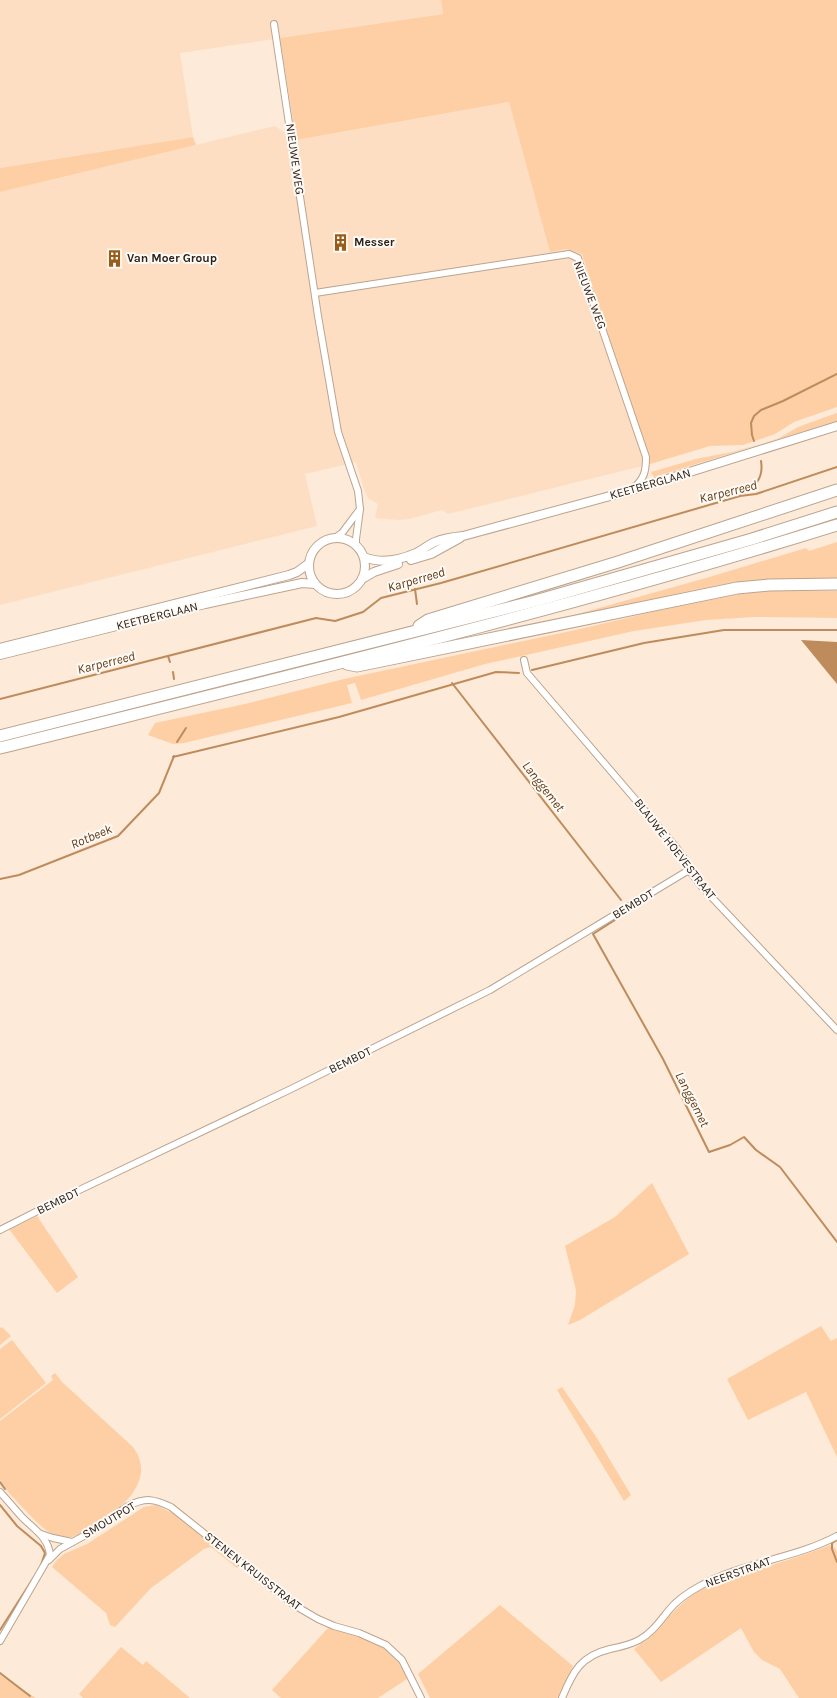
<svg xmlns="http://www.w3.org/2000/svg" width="837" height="1698" font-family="Karla,sans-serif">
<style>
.built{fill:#fddec3}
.green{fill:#fecfa4}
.water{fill:#be8c5c}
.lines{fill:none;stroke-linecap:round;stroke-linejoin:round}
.stream{stroke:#be8c5c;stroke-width:2}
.minor-casing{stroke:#bba48f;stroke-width:8}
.secondary-casing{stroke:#bba48f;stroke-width:10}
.motorway-casing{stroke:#bba48f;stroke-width:13}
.minor{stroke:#fff;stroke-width:6}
.secondary{stroke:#fff;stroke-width:8}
.motorway{stroke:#fff;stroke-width:11}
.labels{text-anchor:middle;stroke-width:4;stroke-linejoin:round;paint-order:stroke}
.street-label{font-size:12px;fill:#2b221a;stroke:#fffaf5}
.poi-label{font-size:12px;font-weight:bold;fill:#2b221a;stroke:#fffaf5;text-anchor:start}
.water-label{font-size:13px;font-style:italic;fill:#5e3b15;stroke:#fffaf5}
</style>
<rect width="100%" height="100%" fill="#fdead8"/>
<g class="built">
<polygon points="0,0 441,0 443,14 180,53 193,137 0,168"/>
<polygon points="509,102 550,251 566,249 581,254 650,464 448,514 442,510 409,519 399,520 375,518 378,504 368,498 365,492 356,462 305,474 317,526 0,605 0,192 275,126 296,140"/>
</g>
<g class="green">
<polygon points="441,0 837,0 837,407 794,422 775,434 743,445 710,446 650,464 582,254 566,249 550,252 509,102 296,140 280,38 443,14"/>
<polygon points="193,137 196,145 0,192 0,168"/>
<polygon points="837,413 837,421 654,477 651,472 696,459 732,452 761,444 779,438 798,427"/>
<polygon points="837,542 837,580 800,580 542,624 706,578 806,548 809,551"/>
<polygon points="766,591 837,591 837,618 755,617 706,620 634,631 485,664 361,700 355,683 347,685 352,703 184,743 173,744 148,735 155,723 245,704 344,679 580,629 720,596"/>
<polygon points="652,1183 689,1254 580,1320 568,1325 575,1305 576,1290 565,1246 615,1217"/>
<polygon points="37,1216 78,1277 57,1293 9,1229"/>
<polygon points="821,1326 831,1341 837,1338 837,1457 806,1392 748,1420 727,1379"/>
<polygon points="2,1327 11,1336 0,1345 0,1328"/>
<polygon points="12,1340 46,1383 0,1419 0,1349"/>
<path d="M55 1373 62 1382 133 1447C156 1479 125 1505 100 1523 89 1530 74 1540 61 1537 45 1533 34 1519 23 1508 17 1501 2 1487 0 1479 0 1474 0 1468 0 1464 0 1449 0 1435 0 1421L53 1380 51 1376Z"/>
<polygon points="562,1387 595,1435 631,1495 624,1501 557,1390"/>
<polygon points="156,1505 174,1514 240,1565 237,1568 211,1547 204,1549 151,1588 115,1627 110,1625 106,1613 52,1567 57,1560 64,1554 87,1544 144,1507"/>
<path d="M830 1545 835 1548 837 1552V1698H799L780 1669 762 1660 754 1652 741 1628 661 1682 634 1649C656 1634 670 1612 690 1597 714 1580 742 1574 769 1566 790 1559 810 1553 830 1545Z"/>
<polygon points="500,1605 573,1666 558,1698 430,1698 418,1674"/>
<path d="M328 1628C361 1636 395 1643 407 1679L378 1698H281L272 1690Z"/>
<polygon points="121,1647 143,1665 146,1661 190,1698 83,1698 79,1694"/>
<polygon points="0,1675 36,1698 0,1698"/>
</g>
<polygon class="water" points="801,640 837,642 837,684"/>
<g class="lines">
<g class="stream">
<polyline points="754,441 752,435 751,423 754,416 761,410 783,401 837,374"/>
<path d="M741 495C755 486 764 479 761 461"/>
<polyline points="415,589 417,604"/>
<polyline points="168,656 170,662"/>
<polyline points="532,670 644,643 724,630 837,630"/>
<polyline points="173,672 174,679"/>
<polyline points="452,683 621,900"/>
<polyline points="0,699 316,618 335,621 363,612 381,598 441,583 740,496 756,494 837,467"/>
<polyline points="177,742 186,728"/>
<polyline points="173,757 339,717 496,672 519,673"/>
<polyline points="0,879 19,875 118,836 159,793 174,756"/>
<polyline points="629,911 593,934 663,1059 709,1152 730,1145 744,1137 756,1150 780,1167 837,1242"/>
<polyline points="0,1482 5,1489"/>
<polyline points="0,1505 17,1526 41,1546 45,1553 41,1565"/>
<polyline points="837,1540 832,1543 832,1549 837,1562"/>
<polyline points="0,1630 34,1577"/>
<polyline points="0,1673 30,1696"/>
</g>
<defs>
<g id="minor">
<polyline points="274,24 318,316 338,432 358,491 360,509 356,539 356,545"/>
<path d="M315 293 569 254 578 258 646 457C646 473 644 478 633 489"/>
<polyline points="335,538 342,533 360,509"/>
<polyline points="524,660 527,673 676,847 686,861 689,870 702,887 837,1030"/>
<polyline points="0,1230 71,1194 291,1089 490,990 689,870"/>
<path d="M0 1492C7 1500 14 1508 21 1516 33 1529 48 1536 50 1555L0 1641"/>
<polyline points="41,1534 53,1538 72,1542"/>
<path d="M49 1560 60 1549 91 1532 128 1506C146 1497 154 1499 171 1507L294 1605 318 1619 334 1626 359 1633 386 1645 402 1660 421 1698"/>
<path d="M562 1698C573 1671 581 1656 610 1649 620 1647 630 1645 639 1640 652 1633 660 1621 669 1610 677 1600 689 1592 700 1586 742 1562 794 1559 837 1536"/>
</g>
<g id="secondary">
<circle cx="337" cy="566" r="28"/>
<path d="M364 557C381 564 400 560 416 553 422 550 428 545 435 542 444 538 453 537 463 536L632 490 837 426"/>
<polyline points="411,560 431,554 460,538"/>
<polyline points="362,579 374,572 398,564"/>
<polyline points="0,648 289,575 297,572 308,564"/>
<polyline points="0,655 205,604 302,583 315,584"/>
</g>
<g id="motorway">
<polyline points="419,626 428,620 618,562 837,490"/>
<polyline points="347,664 357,666 737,588 769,585 837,584"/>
<polyline points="0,736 535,601 752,539 837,512"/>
<path d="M0 748C280 678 561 611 837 525"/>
</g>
</defs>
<use href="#minor" class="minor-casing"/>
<use href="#secondary" class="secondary-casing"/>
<use href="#motorway" class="motorway-casing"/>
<use href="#minor" class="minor"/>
<use href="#secondary" class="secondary"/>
<use href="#motorway" class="motorway"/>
</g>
<defs>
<symbol id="building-bare" viewBox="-9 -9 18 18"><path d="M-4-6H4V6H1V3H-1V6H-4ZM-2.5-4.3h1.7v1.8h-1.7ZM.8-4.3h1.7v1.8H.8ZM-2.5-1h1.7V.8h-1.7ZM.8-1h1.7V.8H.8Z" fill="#965d1b" stroke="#fffaf5" stroke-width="2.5" paint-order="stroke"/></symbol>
</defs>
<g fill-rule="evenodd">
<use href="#building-bare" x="328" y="230" width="25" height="25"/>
<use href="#building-bare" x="102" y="246" width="25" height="25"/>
</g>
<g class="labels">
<g class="street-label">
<text transform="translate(295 159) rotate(82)" y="4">NIEUWE WEG</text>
<text transform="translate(590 295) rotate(69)" y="4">NIEUWE WEG</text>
<text transform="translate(650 484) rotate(-16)" y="4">KEETBERGLAAN</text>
<text transform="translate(157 616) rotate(-14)" y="4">KEETBERGLAAN</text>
<text transform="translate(675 849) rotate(52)" y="4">BLAUWE HOEVESTRAAT</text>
<text transform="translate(633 904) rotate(-31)" y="4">BEMBDT</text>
<text transform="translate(350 1060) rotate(-26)" y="4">BEMBDT</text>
<text transform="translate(58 1201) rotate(-26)" y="4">BEMBDT</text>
<text transform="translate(109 1520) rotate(-31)" y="4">SMOUTPOT</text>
<text transform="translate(253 1571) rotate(38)" y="4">STENEN KRUISSTRAAT</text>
<text transform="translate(738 1572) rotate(-20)" y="4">NEERSTRAAT</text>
</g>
<g class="poi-label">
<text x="354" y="246">Messer</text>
<text x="127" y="262">Van Moer Group</text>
</g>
<g class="water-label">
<text transform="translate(728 491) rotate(-14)" y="5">Karperreed</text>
<text transform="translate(416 579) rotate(-16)" y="5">Karperreed</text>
<text transform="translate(106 662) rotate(-14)" y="5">Karperreed</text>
<text transform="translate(544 786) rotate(52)" y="5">Langgemet</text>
<text transform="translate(91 836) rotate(-23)" y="5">Rotbeek</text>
<text transform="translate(693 1099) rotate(63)" y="5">Langgemet</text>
</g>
</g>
</svg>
